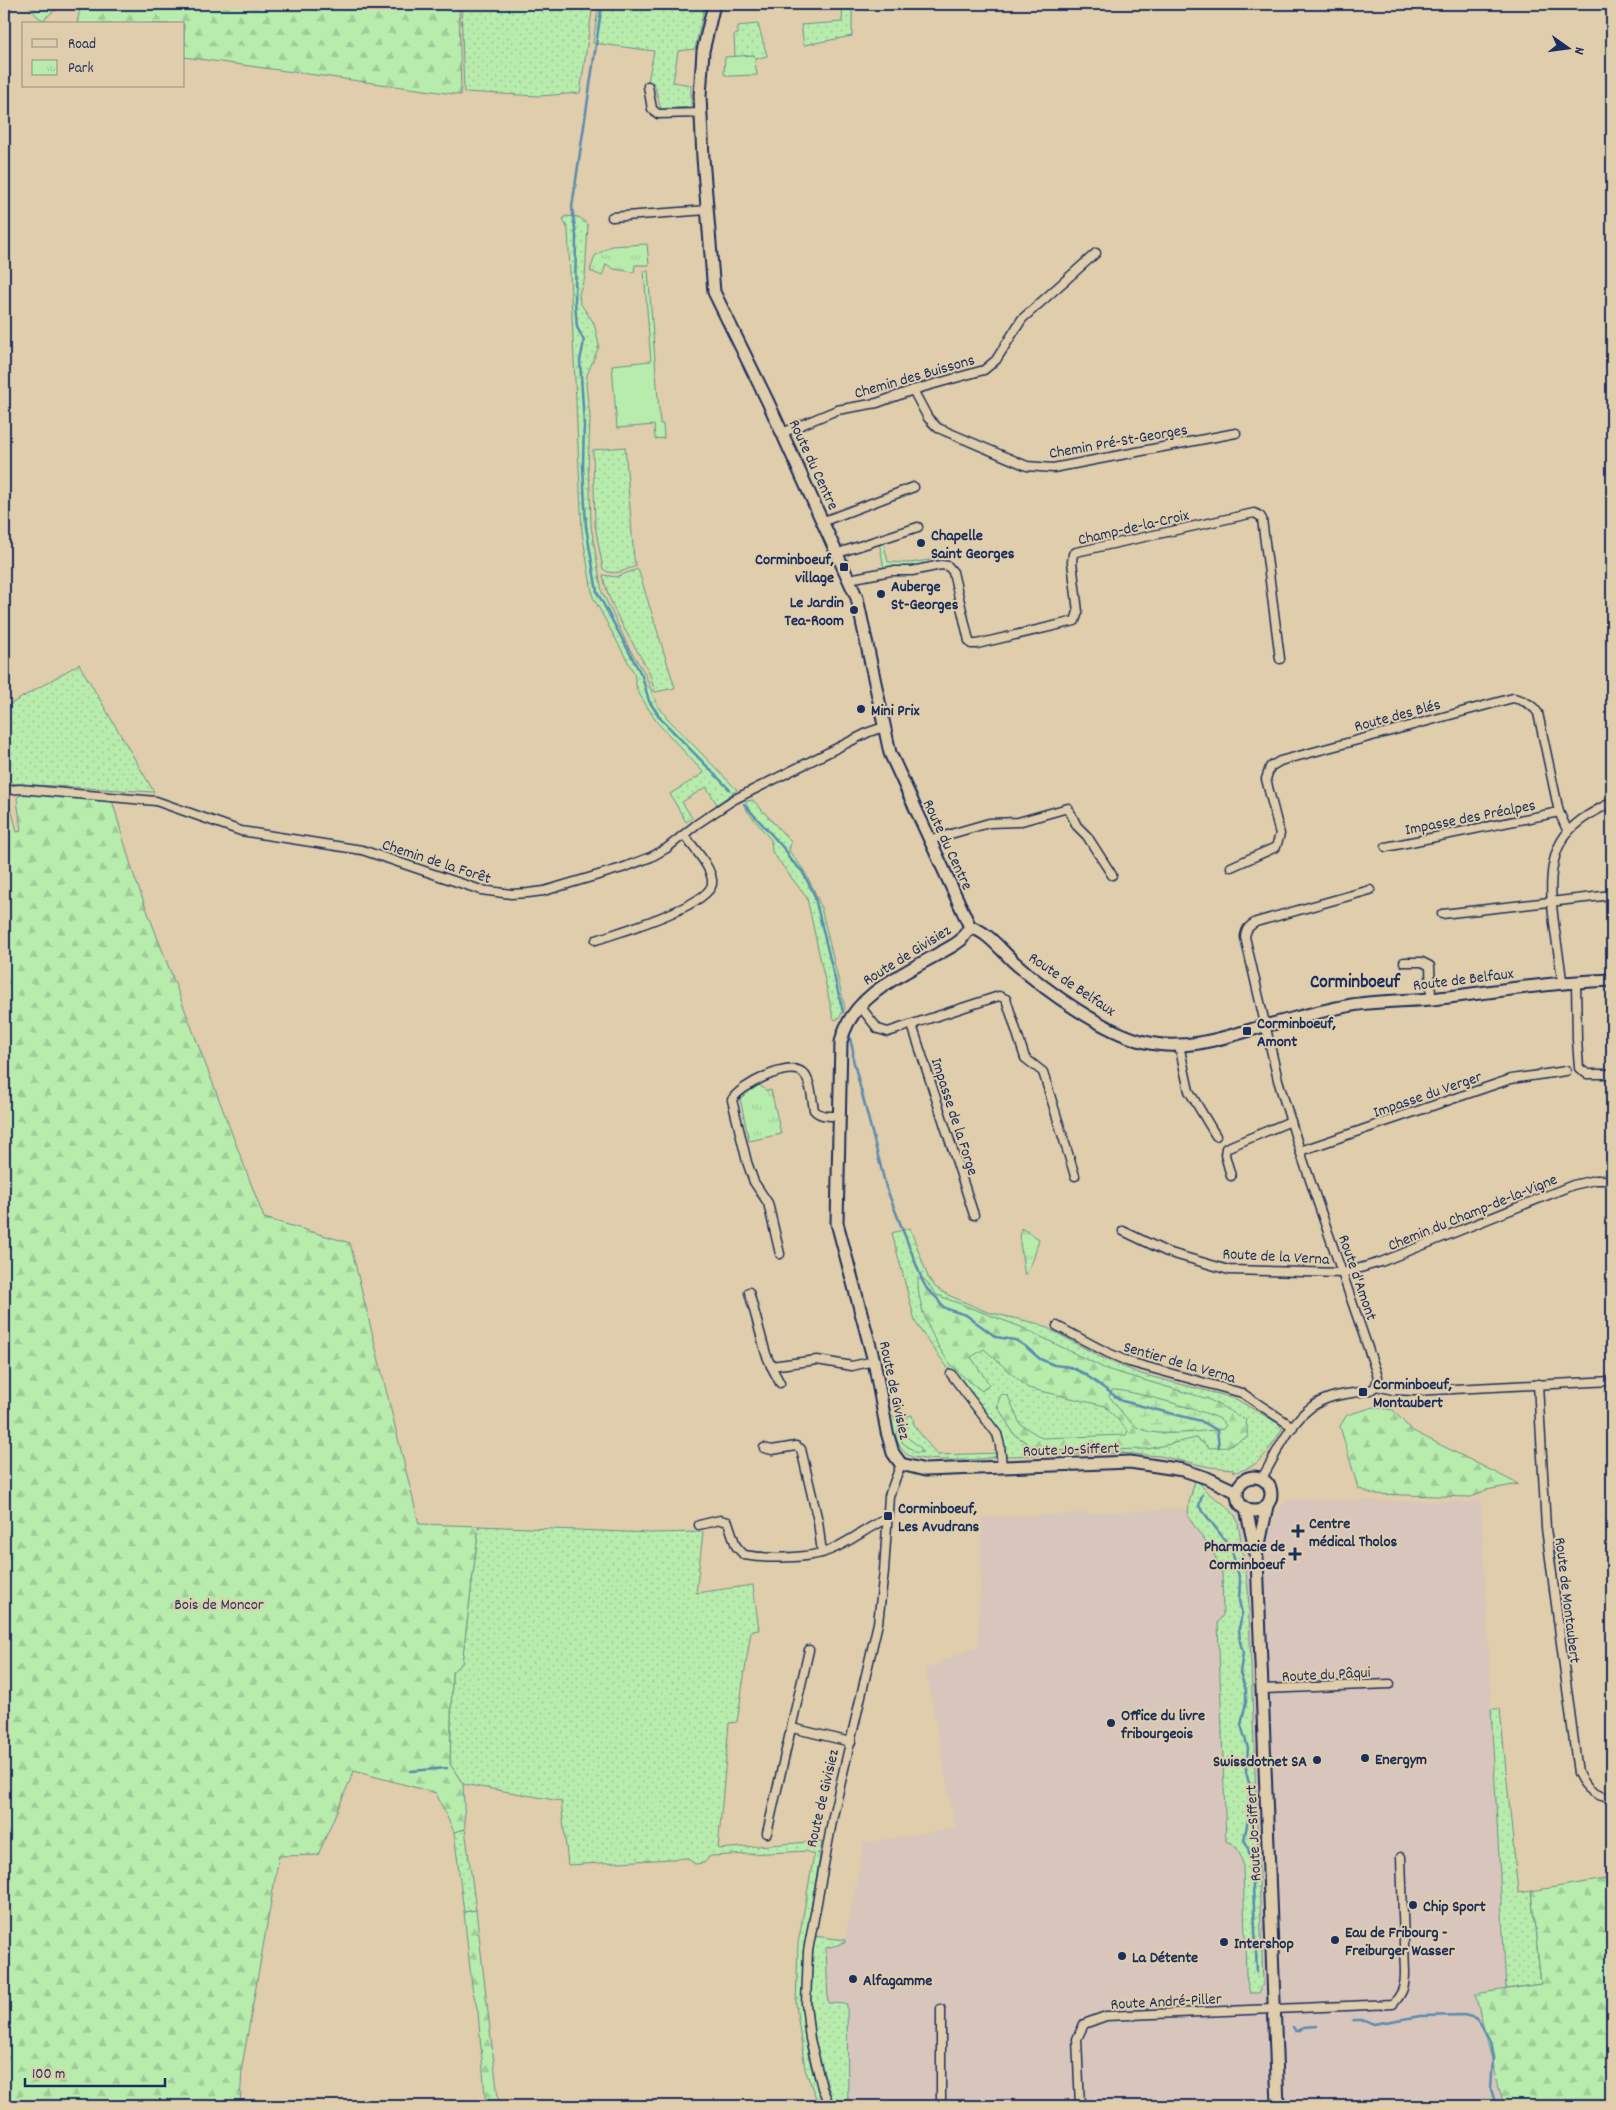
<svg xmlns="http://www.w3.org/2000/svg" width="1616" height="2110" font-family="Dekko,sans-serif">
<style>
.built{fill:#d8c6bd}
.grass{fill:url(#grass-dots);stroke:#6a8e86}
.forest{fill:url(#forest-firs);stroke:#6a8e86}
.wetland{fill:url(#wetland-marsh);stroke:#6a8e86}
.park{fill:url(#park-tufts);stroke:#6a8e86}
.pitch{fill:#b8ecad;stroke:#6a8e86}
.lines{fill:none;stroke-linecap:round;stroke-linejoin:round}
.stream{stroke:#5a8baf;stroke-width:2.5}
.street-casing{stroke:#1b2f5e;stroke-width:11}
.secondary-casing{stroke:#1b2f5e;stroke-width:15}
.street{stroke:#dfcdab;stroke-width:8}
.secondary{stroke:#dfcdab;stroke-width:11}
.poi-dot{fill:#1b2f5e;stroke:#dfcdab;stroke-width:2}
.labels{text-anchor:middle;stroke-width:4;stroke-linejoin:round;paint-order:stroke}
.street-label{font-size:16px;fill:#1b2f5e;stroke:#dfcdab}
.poi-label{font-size:16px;font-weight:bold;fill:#1b2f5e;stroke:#dfcdab;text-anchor:start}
.park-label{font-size:16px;fill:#233862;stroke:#dfcdab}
.quarter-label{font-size:19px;font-weight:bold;fill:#1b2f5e;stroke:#dfcdab}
</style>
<defs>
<pattern id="grass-dots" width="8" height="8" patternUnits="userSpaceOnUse" patternTransform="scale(1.25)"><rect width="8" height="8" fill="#b8ecad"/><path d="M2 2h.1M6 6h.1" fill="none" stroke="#9ecb97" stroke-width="1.8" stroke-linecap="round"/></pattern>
<pattern id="forest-firs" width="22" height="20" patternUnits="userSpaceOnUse" patternTransform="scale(1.25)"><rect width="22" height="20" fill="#b8ecad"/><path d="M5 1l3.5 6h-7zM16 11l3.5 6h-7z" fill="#9ecb97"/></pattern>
<pattern id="wetland-marsh" width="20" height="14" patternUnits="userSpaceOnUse" patternTransform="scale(1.25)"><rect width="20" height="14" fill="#b8ecad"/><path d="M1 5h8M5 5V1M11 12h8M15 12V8" fill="none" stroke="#9ecb97"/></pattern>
<pattern id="park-tufts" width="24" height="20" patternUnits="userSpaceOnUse" patternTransform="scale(1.25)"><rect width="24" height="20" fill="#b8ecad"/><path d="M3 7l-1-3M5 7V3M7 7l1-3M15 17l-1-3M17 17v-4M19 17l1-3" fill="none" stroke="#9ecb97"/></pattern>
</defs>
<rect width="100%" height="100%" fill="#dfcdab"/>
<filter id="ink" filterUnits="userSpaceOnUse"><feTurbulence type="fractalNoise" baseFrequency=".02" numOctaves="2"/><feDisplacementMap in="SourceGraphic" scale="10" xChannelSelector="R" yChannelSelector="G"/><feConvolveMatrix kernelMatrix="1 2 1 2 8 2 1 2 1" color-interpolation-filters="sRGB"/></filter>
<g filter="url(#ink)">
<polygon class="built" points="1290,1499 1467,1502 1481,1499 1506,1989 1475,1994 1504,2106 847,2106 842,2098 817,1937 845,1939 864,1843 955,1828 926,1669 978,1646 982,1518 1227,1507 1237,1514 1239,1521 1273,1518 1281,1506"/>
<g class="grass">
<polygon points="461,4 593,4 580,93 539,96 464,92"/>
<polygon points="599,4 705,4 695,49 678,51 673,82 691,85 691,107 661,109 654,83 648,82 654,51 593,43"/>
<polygon points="843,4 852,4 852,36 804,45 801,25 842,22"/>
<polygon points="758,24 767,56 755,59 754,55 735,57 734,35 738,34 738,26"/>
<polygon points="565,216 579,217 588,225 585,277 579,293 580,303 594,323 599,346 587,375 586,386 590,417 588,470 590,487 591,526 602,592 629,648 644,672 656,703 668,719 737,790 717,804 706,787 682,802 692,818 686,822 670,794 704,773 656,721 637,690 634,673 593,597 582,532 568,229 563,220"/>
<path d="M625 447 634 559 636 566C624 570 614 577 603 569L595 525 593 450Z"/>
<polygon points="883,541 888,562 909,563 949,557 950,559 913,567 884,568 879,542"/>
<path d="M638 569 675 688 655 692C652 685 652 677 648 670 632 640 609 609 603 575L616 577Z"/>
<polygon points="79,664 154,792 4,783 4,708"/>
<polygon points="753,800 791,842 789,851 803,869 814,890 821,908 845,1008 839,1018 835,1020 833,1017 807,898 772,852 771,840 745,808 747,801"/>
<path d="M910 1228 928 1277 935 1287 948 1295 987 1312 1040 1324 1108 1361 1141 1374 1234 1398 1279 1424 1282 1429C1270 1449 1258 1470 1233 1472V1469L1210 1467 1160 1456 1121 1453 1006 1456 1002 1442 923 1334 915 1321 892 1233Z"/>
<path d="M884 1389H886L891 1414 895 1418 912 1415 915 1427 937 1455 999 1453 997 1456C986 1461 919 1462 908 1455 899 1449 896 1438 893 1428H890Z"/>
<path d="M1195 1480C1201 1483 1202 1487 1206 1491 1219 1503 1230 1504 1238 1522L1248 1587 1263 1984 1259 1993H1250L1246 1977 1243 1865C1240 1852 1238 1846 1226 1841L1218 1622 1223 1615 1222 1573 1214 1554 1188 1517 1189 1503Z"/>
<path d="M479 1526 650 1533 703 1532 696 1593 753 1585 759 1630 751 1631 737 1722 729 1723 718 1849 822 1841 820 1853H817L820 1856C808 1927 793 1994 811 2067 815 2080 821 2093 825 2106H819L805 2069 796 2005 798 1944 814 1855 806 1851 710 1856 704 1863 695 1864 687 1858 568 1865 561 1801 463 1784 450 1764 452 1672 462 1662Z"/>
<polygon points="1491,1709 1500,1709 1518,1893 1531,1891 1541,1984 1506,1989"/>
<polygon points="465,1829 476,1910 464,1912 454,1832"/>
<path d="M814 1936 845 1940V1943L826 1948 828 2003 847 2004 848 2106H835L834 2105C823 2071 812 2038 811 2002 810 1980 812 1958 814 1936Z"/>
</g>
<g class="forest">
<polygon points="27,4 71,4 52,12 44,20 38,17"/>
<polygon points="81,4 459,4 461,95 184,57 184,24 77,24"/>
<polygon points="27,794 112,800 134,876 264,1218 350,1243 419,1524 479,1526 462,1663 452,1672 450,1764 463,1784 465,1829 454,1832 436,1793 354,1771 318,1855 279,1856 242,2066 240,2106 4,2106 4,814 12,812 17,832 21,831 17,798 20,795"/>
<path d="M918 1279H924L937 1295 1021 1327 1106 1369 1208 1399 1246 1420 1248 1437 1226 1447 1210 1448 1196 1438 1148 1449 1038 1451 1014 1434 997 1406 1001 1394 1008 1396 1020 1424 1042 1438 1126 1435 1128 1431 1105 1406 1028 1388 984 1349 971 1357 989 1384 982 1391C972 1383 960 1375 952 1366 934 1344 917 1307 918 1279Z"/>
<polygon points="1374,1407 1393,1410 1411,1430 1518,1484 1486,1490 1471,1497 1372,1494 1358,1488 1340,1426 1347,1415"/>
<polygon points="898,1430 921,1448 922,1452 917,1453 903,1443 897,1433"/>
<polygon points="1612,1878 1612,2106 1504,2106 1475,1994 1541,1984 1531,1891"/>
<polygon points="476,1910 499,2106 486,2106 478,2012 472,1987 464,1912"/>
</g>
<path class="wetland" d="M1112 1390C1123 1388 1209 1412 1220 1419 1221 1419 1225 1425 1226 1425L1223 1429 1217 1430C1195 1431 1154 1439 1135 1426 1125 1418 1117 1406 1109 1396Z"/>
<g class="park">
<polygon points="647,244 649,265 635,265 634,272 614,269 606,264 602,276 590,271 595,256 611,246"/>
<polygon points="759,1085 767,1091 771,1090 781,1134 749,1141 740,1098"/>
<polygon points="1021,1228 1039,1239 1033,1260 1025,1276 1020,1242"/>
</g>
<g class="pitch">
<polygon points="754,55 757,75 729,76 724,74 725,57"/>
<polygon points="644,271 648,271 660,424 663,424 664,438 655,439 654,425 617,428 612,365 651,361"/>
</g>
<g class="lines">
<g class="stream">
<polyline points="602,4 572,207 576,236 575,302 577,327 584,341 580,361 584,423 583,465 586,527 597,592 642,676 649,701 661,719 730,790"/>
<polyline points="744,804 787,852 789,858 802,871 814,894 843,1012"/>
<polyline points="849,1034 853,1051 853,1059 886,1187 923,1282 927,1289 937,1298 941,1305 947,1309 966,1315 996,1337 1015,1340 1025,1346 1040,1359 1054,1365 1070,1367 1083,1373 1122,1401 1201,1421 1217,1430 1219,1447"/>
<path d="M1202 1495 1199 1506 1231 1548 1240 1580 1239 1601 1242 1613 1239 1629 1240 1642 1243 1652 1240 1673 1246 1690V1702L1241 1725 1248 1748 1246 1772 1250 1787 1249 1815 1244 1840C1251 1848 1247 1855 1252 1864L1257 1973"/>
<polyline points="411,1771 447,1768"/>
<polyline points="1353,2020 1365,2020 1374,2024 1420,2016 1464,2015 1475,2018 1480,2023 1490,2042 1493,2058 1491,2089 1496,2106"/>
<polyline points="1293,2027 1296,2031 1299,2031 1303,2027 1317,2026"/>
</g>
<defs>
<g id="street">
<polyline points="648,86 652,109 658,114 701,113"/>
<polyline points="612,217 707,210"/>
<polyline points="913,390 928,418 938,428 1027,466 1053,468 1236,433"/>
<polyline points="782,433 837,410 877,403 913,390 984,370 996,360 1022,319 1096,253"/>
<polyline points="824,521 914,487"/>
<polyline points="838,553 918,527"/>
<polyline points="849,579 891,571 912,571 941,565 948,566 953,572 969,641 971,644 977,644 1075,621 1078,612 1072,562 1073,554 1076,552 1254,513 1260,516 1262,519 1280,659"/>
<polyline points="9,790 20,789 156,801 241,831 362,850 481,890 511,894 528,893 544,891 622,868 651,857 667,848 697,824 733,800 869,732 884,727"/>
<polyline points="930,840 989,823 1018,822 1068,808 1077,826 1087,836 1112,875"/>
<polyline points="1386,847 1559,812"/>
<path d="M1231 867 1276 847 1280 834 1266 779 1270 767 1280 761 1513 698C1524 700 1532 704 1538 713L1559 812 1568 832"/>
<polyline points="1442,914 1612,895"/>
<path d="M596 940C617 933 708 906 712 884 714 869 692 846 684 835"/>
<polyline points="1404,962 1422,962 1430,966 1431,999"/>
<polyline points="1576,981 1577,1040 1579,1068 1587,1074 1612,1074"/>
<path d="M1562 982C1559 939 1536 868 1568 832 1579 819 1597 810 1612 802"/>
<polyline points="859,1005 878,1029 888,1032 999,996 1006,999 1025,1058 1043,1072 1075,1176"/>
<polyline points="912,1025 974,1215"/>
<polyline points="1179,1045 1189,1091 1216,1136"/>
<polyline points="1300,1151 1511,1079 1566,1071"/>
<polyline points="1231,1176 1225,1155 1226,1148 1291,1121"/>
<polyline points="1123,1231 1167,1252 1229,1270 1343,1273 1381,1262 1573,1185 1595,1180 1612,1180"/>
<path d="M780 1254 768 1203 754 1182 747 1162 732 1100C739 1086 790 1060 803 1073 811 1080 812 1099 814 1110 820 1117 830 1116 839 1116"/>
<polyline points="749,1292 766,1354 771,1366 817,1360 852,1366 874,1361"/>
<polyline points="1057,1326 1106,1352 1129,1362 1242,1393 1293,1427"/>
<polyline points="771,1366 780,1383"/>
<polyline points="951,1374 997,1434 1000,1445 1002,1467"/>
<path d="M1538 1384 1546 1528 1578 1773C1585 1788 1595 1797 1612 1798"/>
<polyline points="1376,1386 1393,1390 1414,1391 1612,1381"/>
<polyline points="764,1448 772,1450 796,1446 801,1449 818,1521 822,1553"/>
<path d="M1262 1478C1279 1450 1295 1408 1329 1398 1343 1393 1358 1393 1371 1390L1376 1386 1378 1377 1300 1151 1278 1080 1245 937C1246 929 1249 926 1256 922L1370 890"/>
<path d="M699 1525 720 1520 728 1522 736 1546 744 1555C766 1559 809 1559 830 1550 850 1542 868 1527 888 1518"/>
<polyline points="1262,1689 1390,1684"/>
<polyline points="792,1728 851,1742"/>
<polyline points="767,1833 809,1650"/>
<polyline points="941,2009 941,2106"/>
<polyline points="830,2106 822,2088 810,2039 806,2004 808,1951 833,1816 878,1623 884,1571 889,1496 901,1464"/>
<path d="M1080 2106 1077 2039 1084 2024 1106 2016 1393 2004C1403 1993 1405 1986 1405 1972L1401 1857"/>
</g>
<g id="secondary">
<polyline points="714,4 703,51 700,96 703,158 714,292 768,402 857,598 890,753 970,927"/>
<path d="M970 927 961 940 954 945C914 969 851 992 841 1042L837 1223 874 1361 887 1432 893 1453 901 1464 925 1470 1130 1462 1183 1470 1207 1478 1237 1492"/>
<path d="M970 927C988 932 1000 949 1014 962 1045 990 1103 1032 1145 1042 1185 1052 1226 1037 1264 1026 1293 1019 1323 1010 1352 1005 1378 1001 1405 1001 1432 999 1492 992 1551 982 1612 980"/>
<circle cx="1254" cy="1494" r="17"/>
<polyline points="1246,1509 1257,1558 1278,2106"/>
<polyline points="1258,1549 1267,1506"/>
</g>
</defs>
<use href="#street" class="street-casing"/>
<use href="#secondary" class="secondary-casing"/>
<use href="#street" class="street"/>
<use href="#secondary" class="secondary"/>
</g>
</g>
<g class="poi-dot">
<circle cx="921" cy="543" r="5"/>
<rect x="839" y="562" width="10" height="10" rx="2.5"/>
<circle cx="881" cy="594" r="5"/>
<circle cx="854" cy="610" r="5"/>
<circle cx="861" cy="709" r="5"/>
<rect x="1242" y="1026" width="10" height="10" rx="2.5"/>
<rect x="1358" y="1387" width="10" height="10" rx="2.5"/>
<rect x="883" y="1511" width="10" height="10" rx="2.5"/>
<path d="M1295.5 1523.5h5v5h5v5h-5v5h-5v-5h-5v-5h5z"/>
<path d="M1292.5 1546.5h5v5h5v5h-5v5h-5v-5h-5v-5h5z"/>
<circle cx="1111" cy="1723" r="5"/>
<circle cx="1365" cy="1758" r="5"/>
<circle cx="1317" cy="1760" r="5"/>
<circle cx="1413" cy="1905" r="5"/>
<circle cx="1335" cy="1940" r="5"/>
<circle cx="1224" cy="1942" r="5"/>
<circle cx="1122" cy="1956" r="5"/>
<circle cx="853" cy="1979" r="5"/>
</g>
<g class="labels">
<g class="street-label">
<text transform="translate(914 375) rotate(-16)" y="6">Chemin des Buissons</text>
<text transform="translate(1118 440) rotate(-10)" y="6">Chemin Pré-St-Georges</text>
<text transform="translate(815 464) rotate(65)" y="6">Route du Centre</text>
<text transform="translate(1133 526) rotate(-13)" y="6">Champ-de-la-Croix</text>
<text transform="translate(1397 714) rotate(-15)" y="6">Route des Blés</text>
<text transform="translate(1470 816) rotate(-11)" y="6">Impasse des Préalpes</text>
<text transform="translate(949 844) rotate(65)" y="6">Route du Centre</text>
<text transform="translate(437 860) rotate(18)" y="6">Chemin de la Forêt</text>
<text transform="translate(906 954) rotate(-32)" y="6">Route de Givisiez</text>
<text transform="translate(1463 978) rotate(-7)" y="6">Route de Belfaux</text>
<text transform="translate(1073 983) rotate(34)" y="6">Route de Belfaux</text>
<text transform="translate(1427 1093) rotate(-19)" y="6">Impasse du Verger</text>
<text transform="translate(956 1116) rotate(72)" y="6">Impasse de la Forge</text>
<text transform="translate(1472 1211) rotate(-22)" y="6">Chemin du Champ-de-la-Vigne</text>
<text transform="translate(1276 1255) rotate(3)" y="6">Route de la Verna</text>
<text transform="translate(1359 1277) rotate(71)" y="6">Route d'Amont</text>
<text transform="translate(1180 1361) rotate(16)" y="6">Sentier de la Verna</text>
<text transform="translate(896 1390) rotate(78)" y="6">Route de Givisiez</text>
<text transform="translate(1071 1448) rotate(-2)" y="6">Route Jo-Siffert</text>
<text transform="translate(1569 1600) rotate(83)" y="6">Route de Montaubert</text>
<text transform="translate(1326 1673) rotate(-3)" y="6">Route du Pâqui</text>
<text transform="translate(821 1798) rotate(-77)" y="6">Route de Givisiez</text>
<text transform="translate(1252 1833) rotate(-93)" y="6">Route Jo-Siffert</text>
<text transform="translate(1166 2000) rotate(-3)" y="6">Route André-Piller</text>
</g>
<g class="poi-label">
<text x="931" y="540">Chapelle<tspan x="931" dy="18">Saint Georges</tspan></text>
<text x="834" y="564" text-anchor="end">Corminboeuf,<tspan x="834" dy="18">village</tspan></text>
<text x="891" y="591">Auberge<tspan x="891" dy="18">St-Georges</tspan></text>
<text x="844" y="607" text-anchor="end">Le Jardin<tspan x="844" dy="18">Tea-Room</tspan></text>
<text x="871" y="715">Mini Prix</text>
<text x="1257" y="1028">Corminboeuf,<tspan x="1257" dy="18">Amont</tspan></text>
<text x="1373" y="1389">Corminboeuf,<tspan x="1373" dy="18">Montaubert</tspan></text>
<text x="898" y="1513">Corminboeuf,<tspan x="898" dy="18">Les Avudrans</tspan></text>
<text x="1309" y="1528">Centre<tspan x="1309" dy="18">médical Tholos</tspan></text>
<text x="1285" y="1551" text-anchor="end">Pharmacie de<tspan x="1285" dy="18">Corminboeuf</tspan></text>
<text x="1121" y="1720">Office du livre<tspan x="1121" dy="18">fribourgeois</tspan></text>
<text x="1375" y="1764">Energym</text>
<text x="1307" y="1766" text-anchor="end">Swissdotnet SA</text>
<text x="1423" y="1911">Chip Sport</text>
<text x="1345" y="1937">Eau de Fribourg -<tspan x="1345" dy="18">Freiburger Wasser</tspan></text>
<text x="1234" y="1948">Intershop</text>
<text x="1132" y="1962">La Détente</text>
<text x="863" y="1985">Alfagamme</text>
</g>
<g class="park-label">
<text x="219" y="1609">Bois de Moncor</text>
</g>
<g class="quarter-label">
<text x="1355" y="987">Corminboeuf</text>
</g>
</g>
<rect width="1616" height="2110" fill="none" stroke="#dfcdab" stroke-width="20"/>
<rect x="10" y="10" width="1596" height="2090" fill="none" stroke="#1b2f5e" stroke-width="2" filter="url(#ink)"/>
<rect x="22" y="22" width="162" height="65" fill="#dfcdab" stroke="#918e8c"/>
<rect x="32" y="39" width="25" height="8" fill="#dfcdab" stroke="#918e8c"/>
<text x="68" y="48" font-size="15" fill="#1b2f5e">Road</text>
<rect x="32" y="60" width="25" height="15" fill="url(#park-tufts)" stroke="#918e8c"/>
<text x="68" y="72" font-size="15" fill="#1b2f5e">Park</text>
<g transform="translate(1568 48) rotate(104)" stroke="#dfcdab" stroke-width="4" paint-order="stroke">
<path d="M0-4L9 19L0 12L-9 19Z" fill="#1b2f5e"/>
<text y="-8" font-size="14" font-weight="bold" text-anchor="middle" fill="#1b2f5e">N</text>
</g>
<path d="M25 2078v8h140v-8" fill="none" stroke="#1b2f5e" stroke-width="2.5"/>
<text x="32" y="2078" font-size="15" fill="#1b2f5e" stroke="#dfcdab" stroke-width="4" paint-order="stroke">100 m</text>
</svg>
